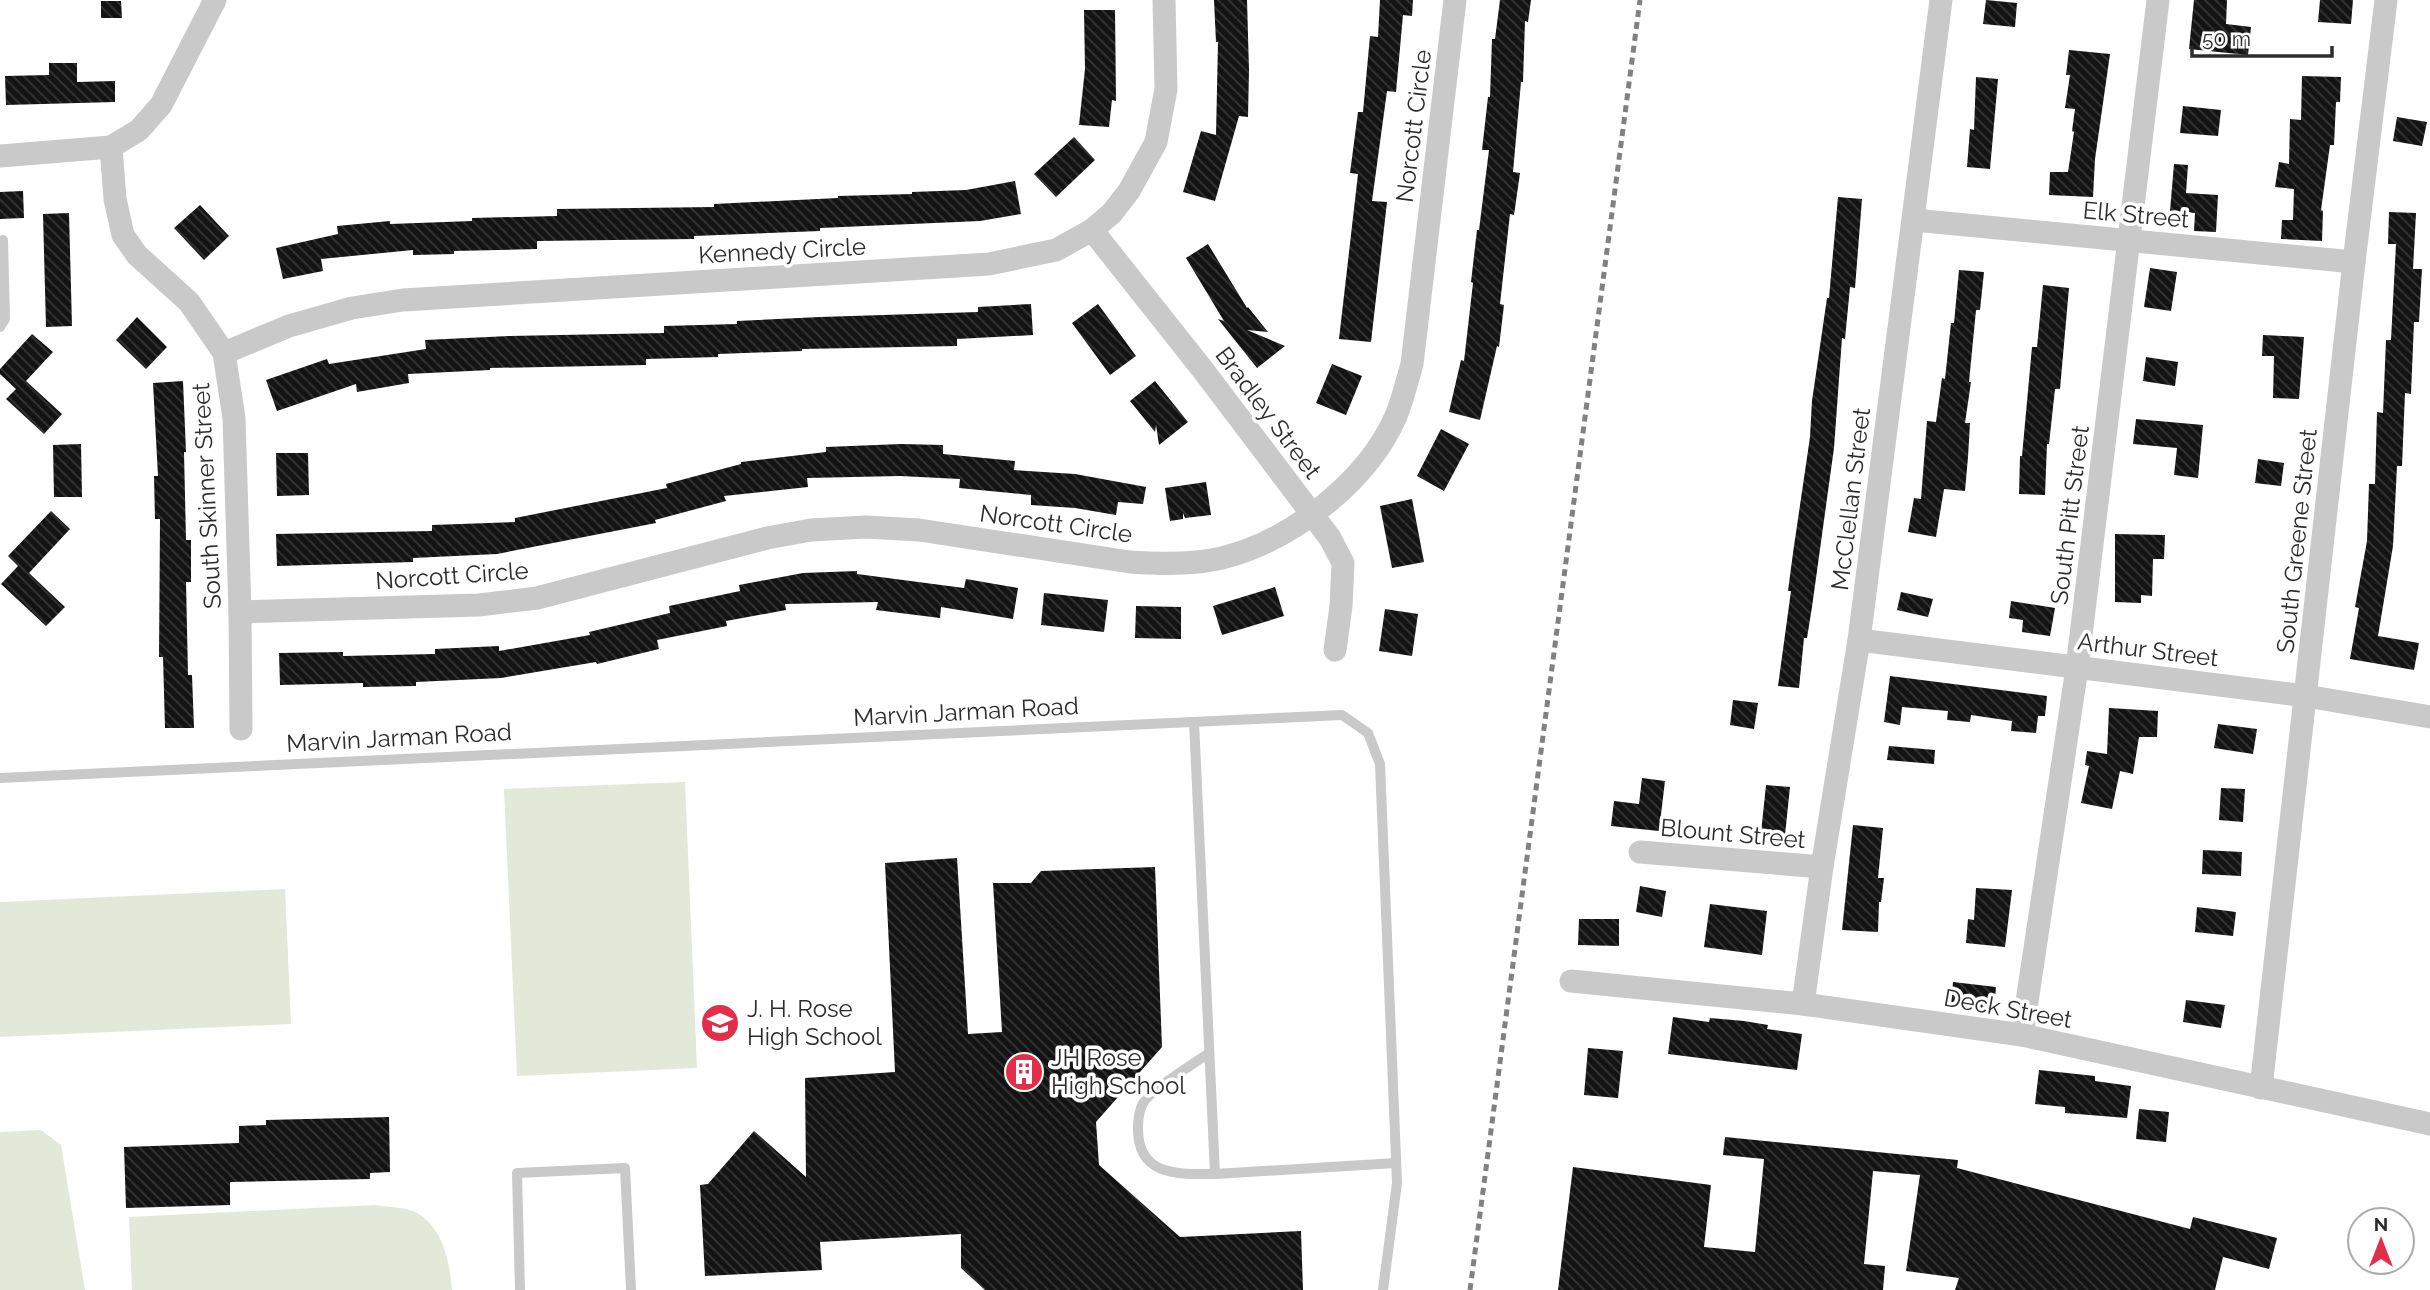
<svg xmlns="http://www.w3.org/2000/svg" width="2430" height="1290" font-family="Raleway,sans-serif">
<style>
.garden{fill:#e3e9d9}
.building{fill:url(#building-back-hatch)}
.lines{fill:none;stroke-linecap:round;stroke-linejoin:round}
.service{stroke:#c9c9c9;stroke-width:10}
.minor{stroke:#c9c9c9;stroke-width:23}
.rail{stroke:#818181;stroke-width:5;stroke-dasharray:7 5;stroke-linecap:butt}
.labels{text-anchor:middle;stroke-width:7;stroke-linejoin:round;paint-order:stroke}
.street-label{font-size:24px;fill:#2c2c2c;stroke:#fff}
.poi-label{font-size:24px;fill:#2c2c2c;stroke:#fff;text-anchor:start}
</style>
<defs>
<pattern id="building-back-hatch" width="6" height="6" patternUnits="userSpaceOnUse" patternTransform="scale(1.75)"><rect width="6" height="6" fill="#131313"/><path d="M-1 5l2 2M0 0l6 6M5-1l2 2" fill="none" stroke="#363636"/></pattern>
</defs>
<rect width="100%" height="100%" fill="#fff"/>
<g class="garden">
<polygon points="685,782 697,1068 517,1076 504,789"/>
<polygon points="285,889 291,1024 0,1037 0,902"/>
<polygon points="41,1130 61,1145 85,1290 0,1290 0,1132"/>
<path d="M375 1205C387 1207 402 1207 413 1211 442 1224 450 1261 452 1290H132L129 1217Z"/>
</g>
<g class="building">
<polygon points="1214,0 1247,0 1249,70 1248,117 1239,116 1215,201 1183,192 1201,131 1216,135 1218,42 1216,42"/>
<polygon points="1380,0 1413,0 1412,16 1403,15 1396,92 1387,91 1372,201 1387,202 1371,342 1339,339 1358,174 1350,173 1358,112 1363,112 1370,36 1378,37"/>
<polygon points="1500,0 1531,0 1528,22 1525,21 1523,82 1521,82 1513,172 1520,173 1514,215 1510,214 1500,304 1504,305 1499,347 1497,346 1480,420 1449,412 1461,360 1464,361 1473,283 1471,282 1477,230 1479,230 1489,150 1482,150 1488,97 1490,97 1492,39 1495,39"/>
<polygon points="1986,0 2017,3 2015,27 1983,24"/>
<polygon points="2194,0 2227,0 2226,24 2251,27 2248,55 2189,49"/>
<polygon points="2320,0 2353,0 2351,24 2318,22"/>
<polygon points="101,1 121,1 122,18 101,18"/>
<polygon points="1084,10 1115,10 1116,101 1112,100 1109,127 1079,125 1085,69"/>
<polygon points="2069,50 2110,54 2095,159 2093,197 2049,195 2050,172 2068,172 2074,132 2072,131 2075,109 2065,108 2070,75 2066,75"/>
<polygon points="49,63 77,63 77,82 115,81 115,102 6,105 5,76 49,75"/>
<polygon points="2302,76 2341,77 2340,102 2336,102 2334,145 2330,145 2321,210 2323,211 2322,241 2281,239 2282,220 2293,220 2294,189 2275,187 2279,162 2289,164 2290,119 2301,120"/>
<polygon points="1976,77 1998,79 1990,169 1967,167 1970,129 1974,130"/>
<polygon points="2183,106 2221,110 2218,136 2180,133"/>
<polygon points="2397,117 2427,122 2422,146 2393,141"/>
<polygon points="1074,137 1095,160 1056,197 1034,174"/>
<polygon points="2174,164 2188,165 2186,193 2218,195 2216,232 2194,231 2195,213 2170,211"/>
<polygon points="1015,181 1021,214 980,221 820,228 820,231 694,236 694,239 537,241 537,249 454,251 454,254 413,255 413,250 321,259 323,271 283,279 276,248 338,234 337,226 390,221 390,224 472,221 472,218 557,216 557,209 714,207 714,204 838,198 838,196 912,194 912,192 966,190"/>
<polygon points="23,191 24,218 0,219 0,192"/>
<polygon points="1838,197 1862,199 1855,288 1850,287 1845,339 1842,338 1834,448 1812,607 1807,638 1804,638 1799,688 1778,686 1791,591 1788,591 1793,553 1810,437 1812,401 1827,298 1829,298"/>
<polygon points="200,205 229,236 204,260 174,228"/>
<polygon points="2389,212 2416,213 2413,269 2422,269 2419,322 2414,322 2411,394 2405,393 2402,466 2397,466 2393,546 2378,636 2419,643 2414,670 2350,659 2359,608 2355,607 2367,541 2369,484 2375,484 2377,412 2383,413 2386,340 2391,340 2396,244 2388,244"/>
<polygon points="69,213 72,326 46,327 43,214"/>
<polygon points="1208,244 1247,308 1248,307 1268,332 1247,330 1285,346 1257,368 1218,319 1224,321 1186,258"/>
<polygon points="2150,268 2177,272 2171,311 2144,307"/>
<polygon points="1959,270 1984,272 1980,310 1976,310 1969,382 1971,382 1965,423 1970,423 1968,457 1965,491 1944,489 1936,537 1908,532 1914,498 1921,499 1927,421 1936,422 1942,378 1945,379 1951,323 1954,323"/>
<polygon points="2043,285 2069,288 2060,389 2055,389 2049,444 2047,444 2045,495 2019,494 2020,456 2022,456 2032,347 2037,347"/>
<polygon points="1031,304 1033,335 957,339 957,346 802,349 802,351 718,354 718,357 646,359 646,365 490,368 490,370 408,374 409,383 357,392 356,384 277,411 266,380 327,359 329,364 426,349 425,340 509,336 664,333 664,326 737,324 737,321 820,317 978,312 978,307"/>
<polygon points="1098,304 1136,356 1110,375 1072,323"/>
<polygon points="137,317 167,347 146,369 116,340"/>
<polygon points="32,334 53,352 26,381 62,414 44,434 6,399 16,389 0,374 0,369"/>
<polygon points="2263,335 2304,337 2299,399 2273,398 2274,356 2262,356"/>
<polygon points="2146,357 2178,362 2175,386 2143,381"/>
<polygon points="1332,364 1362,376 1346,415 1316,403"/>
<polygon points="183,381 186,452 184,452 186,540 191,540 191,582 186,582 188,675 192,675 194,728 165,728 163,657 159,657 160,519 155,519 154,476 158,476 153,383"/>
<polygon points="1155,381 1188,422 1159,445 1156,425 1155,432 1130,401"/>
<polygon points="2136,419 2203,425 2198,478 2174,475 2177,448 2133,444"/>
<polygon points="1441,429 1469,444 1444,491 1417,476"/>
<polygon points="81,444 82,497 54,497 53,445"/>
<polygon points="901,444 943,445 943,454 1015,461 1014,470 1075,474 1146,487 1143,504 1118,502 1116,515 1075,508 1031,505 1031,495 959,488 960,479 900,476 807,478 808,487 724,496 726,501 655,520 656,523 497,554 413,558 413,562 277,566 276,534 432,531 432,525 515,522 515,518 667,488 666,484 741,464 741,462 826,452 826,447"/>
<polygon points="276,453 308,453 309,495 277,496"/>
<polygon points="2258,459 2284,463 2281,486 2255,483"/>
<polygon points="1206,482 1211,515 1185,518 1183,513 1183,519 1170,521 1165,488"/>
<polygon points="1412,499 1424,562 1392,568 1380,506"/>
<polygon points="51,511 70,529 29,573 65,607 46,626 1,584 18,566 8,556"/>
<polygon points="2115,534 2165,535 2164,559 2153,559 2152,596 2141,595 2141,603 2115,602"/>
<polygon points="857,571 857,574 964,588 966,579 1018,588 1013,619 941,607 940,618 876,610 878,602 785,604 786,610 726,621 727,626 657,640 659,649 597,664 596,662 501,678 416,682 416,686 363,687 363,683 280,685 279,653 343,652 343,656 435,654 435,649 499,646 499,651 590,635 589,632 670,613 669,606 740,591 739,585 803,573"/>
<polygon points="1275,587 1284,616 1222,635 1213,606"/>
<polygon points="1901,592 1933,599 1928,617 1897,610"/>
<polygon points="1044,593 1108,600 1104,632 1041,625"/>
<polygon points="2011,601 2055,608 2050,636 2022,632 2023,620 2009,618"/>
<polygon points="1136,606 1181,607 1181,639 1135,638"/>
<polygon points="1385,609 1418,614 1412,656 1379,651"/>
<polygon points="1890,676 2047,696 2045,716 2038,716 2036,733 2011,731 2012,721 1971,715 1970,722 1947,720 1948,711 1902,707 1900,725 1884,722"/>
<polygon points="1733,700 1758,703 1754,729 1730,725"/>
<polygon points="2109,708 2158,711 2157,737 2139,737 2133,774 2120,771 2112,809 2081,803 2089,766 2085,765 2087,751 2107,754"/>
<polygon points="2218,724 2257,729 2253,754 2214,748"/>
<polygon points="1889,746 1935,750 1934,764 1887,760"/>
<polygon points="1642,778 1665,781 1659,831 1611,826 1614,801 1639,804"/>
<polygon points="1766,785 1790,787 1785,835 1761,833"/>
<polygon points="2221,788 2245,789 2243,822 2219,820"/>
<polygon points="1853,825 1883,828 1878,878 1884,878 1881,902 1879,902 1878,932 1842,930"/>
<polygon points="2203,850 2242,852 2241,876 2202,874"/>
<polygon points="957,858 968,1034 1002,1032 993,883 1031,883 1041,871 1155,867 1162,1047 1096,1122 1099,1165 1180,1237 1301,1231 1303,1290 985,1290 961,1268 961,1234 820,1242 822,1270 705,1276 700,1185 708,1184 754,1131 806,1177 805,1078 895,1072 885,863"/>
<polygon points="1640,886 1666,891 1662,917 1636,912"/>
<polygon points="1976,888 2012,890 2005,947 1966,943 1968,919 1974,920"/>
<polygon points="1710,904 1767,911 1762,955 1704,947"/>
<polygon points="2197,907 2236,912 2233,936 2195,932"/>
<polygon points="1579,919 1619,919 1619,946 1578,945"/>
<polygon points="1953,982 1996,987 1994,1011 1951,1006"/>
<polygon points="2186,1000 2225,1005 2221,1028 2183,1022"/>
<polygon points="1673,1017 1709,1022 1710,1018 1744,1021 1768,1025 1767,1029 1802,1034 1797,1070 1668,1054"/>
<polygon points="1588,1048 1623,1051 1618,1098 1584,1095"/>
<polygon points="2039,1070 2095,1076 2095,1081 2131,1086 2127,1118 2065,1113 2065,1107 2035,1104"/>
<polygon points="2139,1109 2169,1112 2166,1142 2136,1139"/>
<polygon points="389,1117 390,1172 370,1173 370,1179 230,1182 230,1205 126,1208 124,1147 239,1143 239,1126 266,1125 266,1120"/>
<polygon points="1725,1137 1958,1160 1957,1168 2190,1229 2193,1217 2277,1238 2269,1269 2223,1257 2215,1290 1955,1290 1959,1278 1906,1271 1920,1175 1873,1171 1864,1264 1885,1266 1883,1290 1558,1290 1573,1167 1711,1185 1704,1247 1755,1252 1764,1159 1723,1155"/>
</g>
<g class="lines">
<g class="service">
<polyline points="0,327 5,319 3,240"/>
<polyline points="1194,722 1215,1174 1396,1163"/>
<polyline points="0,778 1342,715 1368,733 1380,764 1397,1183 1383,1290"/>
<path d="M1209 1053C1192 1065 1160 1084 1147 1098 1140 1105 1138 1119 1138 1129 1138 1177 1179 1174 1215 1174"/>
<polyline points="520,1290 517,1173 625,1168 631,1290"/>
</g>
<g class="minor">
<polyline points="215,0 161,105 139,130 111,147 115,199 123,235 137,255 189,302 224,353 234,418 240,612 241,729"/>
<polyline points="0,156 111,147"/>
<polyline points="1914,220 2354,262"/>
<polyline points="1092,230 1203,370 1330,538 1343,563 1341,606 1335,650"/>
<polyline points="224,353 289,326 352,308 403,300 989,264 1056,250 1092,230 1112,213 1129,191 1156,142 1166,89 1164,0"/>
<path d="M240 612 479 605 537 598 767 538 811 530 866 527 919 530 1130 562C1160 564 1192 565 1222 558 1291 541 1367 482 1396 416 1403 399 1407 381 1412 364L1455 0"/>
<polyline points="1859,640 2306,696 2430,717"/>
<polyline points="1640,852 1822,867"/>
<polyline points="1571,981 1803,1004 2022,1035 2430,1124"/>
<polyline points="1803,1004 1822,867 1859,640 1941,0"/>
<polyline points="2022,1035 2077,668 2158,0"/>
<polyline points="2261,1088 2354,262 2386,0"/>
</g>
<polyline class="rail" points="1470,1290 1640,0"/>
</g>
<defs>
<symbol id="school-disc" viewBox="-11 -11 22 22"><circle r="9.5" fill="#e12f49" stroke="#fff"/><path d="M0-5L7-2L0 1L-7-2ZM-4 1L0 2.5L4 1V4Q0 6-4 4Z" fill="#fff"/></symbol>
<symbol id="building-disc" viewBox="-11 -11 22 22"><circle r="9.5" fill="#e12f49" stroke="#fff"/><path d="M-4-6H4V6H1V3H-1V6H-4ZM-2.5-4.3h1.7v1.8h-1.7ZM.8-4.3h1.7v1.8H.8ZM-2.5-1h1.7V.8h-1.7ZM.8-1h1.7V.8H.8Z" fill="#fff"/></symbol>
</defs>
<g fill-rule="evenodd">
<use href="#school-disc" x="698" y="1001" width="44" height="44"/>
<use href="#building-disc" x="1002" y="1050" width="44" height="44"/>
</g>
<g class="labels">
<g class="street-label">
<text transform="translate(1414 126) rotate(-83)" y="8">Norcott Circle</text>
<text transform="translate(2136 215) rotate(5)" y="8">Elk Street</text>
<text transform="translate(782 251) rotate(-3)" y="8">Kennedy Circle</text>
<text transform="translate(1268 413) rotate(53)" y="8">Bradley Street</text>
<text transform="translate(207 496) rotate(-93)" y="8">South Skinner Street</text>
<text transform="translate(1851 499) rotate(-83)" y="8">McClellan Street</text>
<text transform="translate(2070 515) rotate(-83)" y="8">South Pitt Street</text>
<text transform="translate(1056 524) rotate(8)" y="8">Norcott Circle</text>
<text transform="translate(2297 541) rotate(-84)" y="8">South Greene Street</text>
<text transform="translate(452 576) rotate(-4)" y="8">Norcott Circle</text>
<text transform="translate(2148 650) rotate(7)" y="8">Arthur Street</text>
<text transform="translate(966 712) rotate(-3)" y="8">Marvin Jarman Road</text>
<text transform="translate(399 738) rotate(-3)" y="8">Marvin Jarman Road</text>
<text transform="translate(1733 834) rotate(5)" y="8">Blount Street</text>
<text transform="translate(2008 1009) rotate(10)" y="8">Deck Street</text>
</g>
<g class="poi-label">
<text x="747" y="1017">J. H. Rose<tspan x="747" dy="28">High School</tspan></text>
<text x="1051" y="1066">JH Rose<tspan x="1051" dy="28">High School</tspan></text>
</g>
</g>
<g transform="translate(2381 1241)"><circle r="33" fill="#ffffff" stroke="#ababab" stroke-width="2"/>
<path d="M0-5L12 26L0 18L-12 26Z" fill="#e12f49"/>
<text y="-10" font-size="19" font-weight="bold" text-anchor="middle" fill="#2c2c2c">N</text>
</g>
<path d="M2192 46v10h140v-10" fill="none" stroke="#2c2c2c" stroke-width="3.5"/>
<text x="2202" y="46" font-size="21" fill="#2c2c2c" stroke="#ffffff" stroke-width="5" paint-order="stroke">50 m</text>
</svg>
